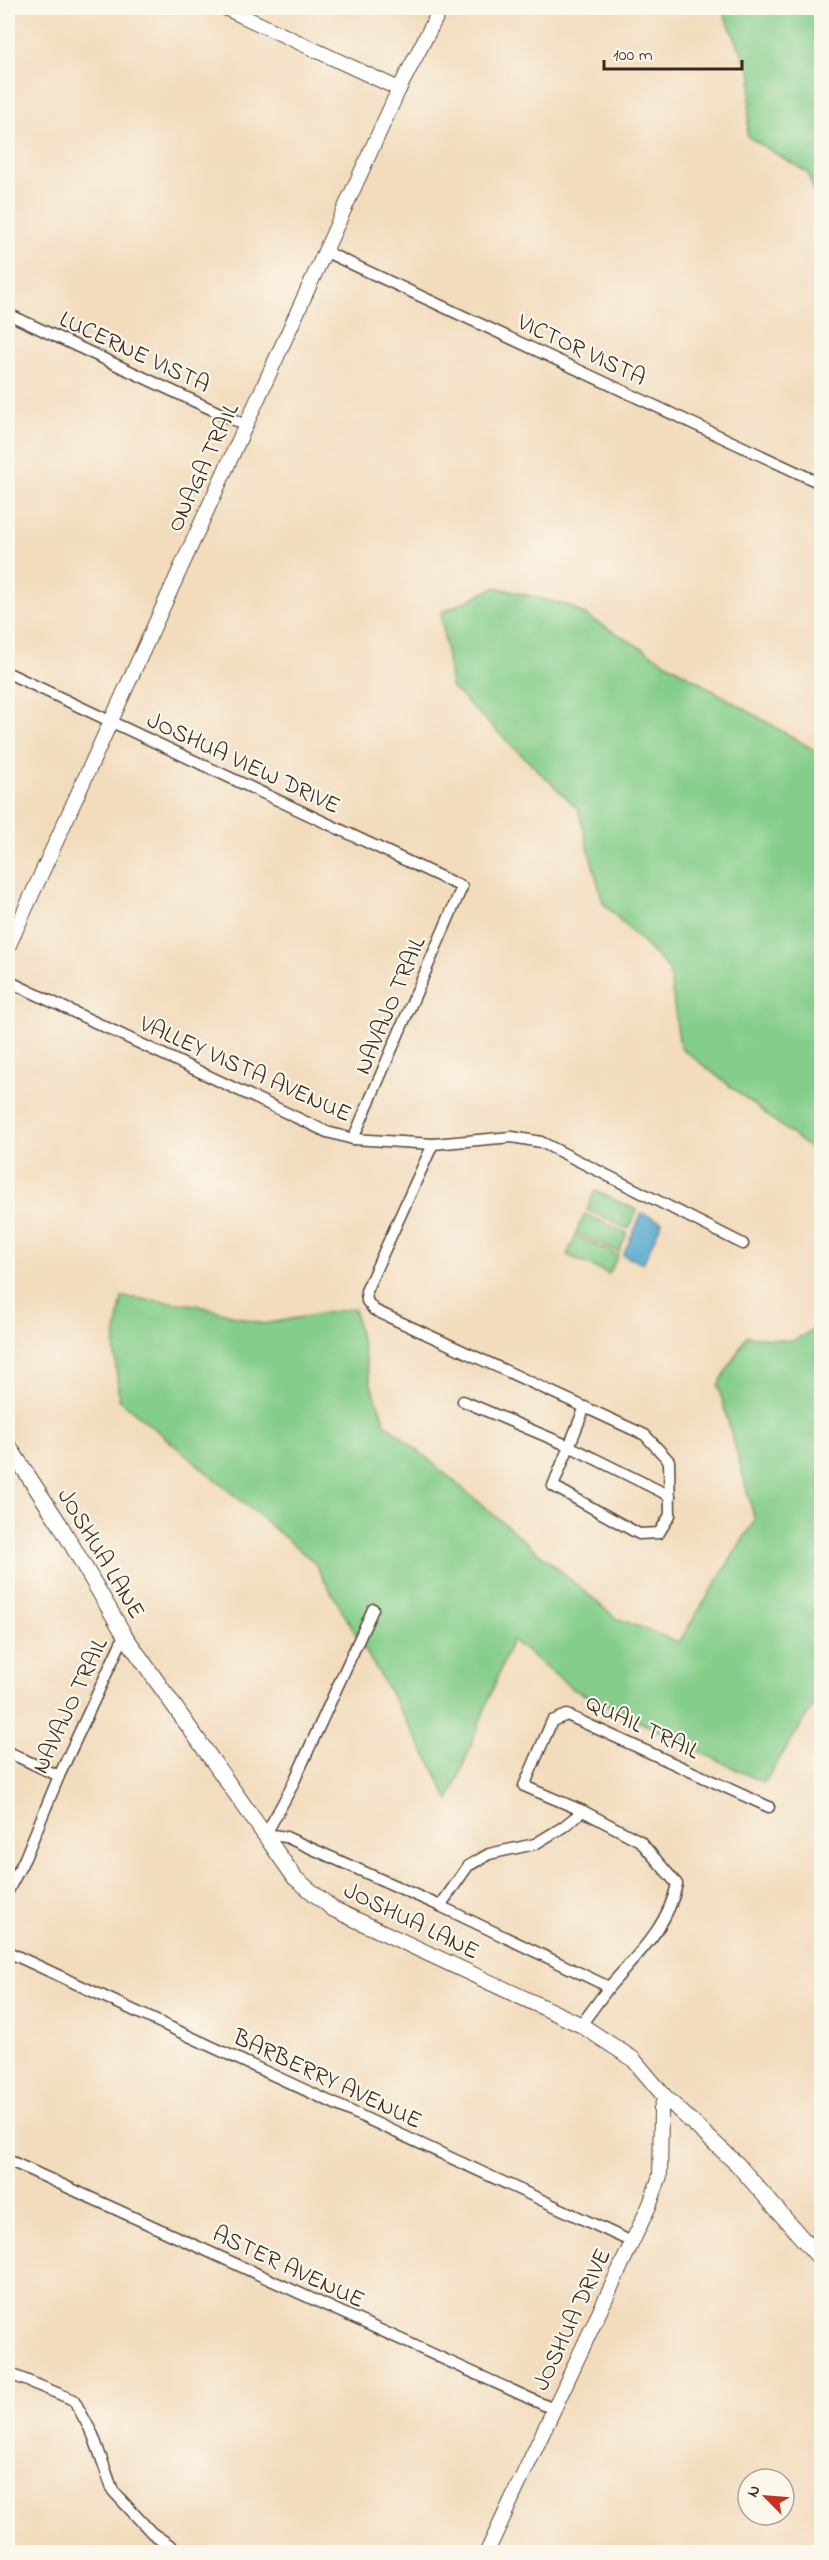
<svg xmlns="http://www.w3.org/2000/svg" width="829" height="2560" font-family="'Indie Flower',sans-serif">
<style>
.green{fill:#84cd8a;stroke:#607c54;stroke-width:1.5}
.water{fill:#50a5cc;stroke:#466875;stroke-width:1.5}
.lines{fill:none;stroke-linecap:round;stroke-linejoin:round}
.minor-casing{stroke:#564536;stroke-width:13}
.tertiary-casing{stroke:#564536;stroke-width:16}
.secondary-casing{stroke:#564536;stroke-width:17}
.minor{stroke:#fff;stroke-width:10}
.tertiary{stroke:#fff;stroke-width:14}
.secondary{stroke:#fff;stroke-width:15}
.labels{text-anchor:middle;stroke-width:4.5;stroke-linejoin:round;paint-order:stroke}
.street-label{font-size:24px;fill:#3b2a1e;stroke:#fbf7ec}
</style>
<rect width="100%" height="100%" fill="#fbf7ec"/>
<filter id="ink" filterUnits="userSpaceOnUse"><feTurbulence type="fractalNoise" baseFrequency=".0167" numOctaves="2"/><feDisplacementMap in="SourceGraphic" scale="12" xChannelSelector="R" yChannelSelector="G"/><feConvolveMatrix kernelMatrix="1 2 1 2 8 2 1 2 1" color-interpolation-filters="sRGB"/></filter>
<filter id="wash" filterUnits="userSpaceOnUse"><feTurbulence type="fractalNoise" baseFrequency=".008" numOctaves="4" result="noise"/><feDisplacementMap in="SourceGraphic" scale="24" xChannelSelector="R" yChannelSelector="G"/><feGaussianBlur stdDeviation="1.35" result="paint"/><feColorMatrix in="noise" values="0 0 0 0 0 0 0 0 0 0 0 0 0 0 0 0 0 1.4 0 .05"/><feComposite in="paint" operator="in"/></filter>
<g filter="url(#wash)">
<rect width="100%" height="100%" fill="#f2dcbd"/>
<g class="green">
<polygon points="721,8 821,8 821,217 808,173 747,136 752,75"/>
<polygon points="495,587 570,606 821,754 821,1157 680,1047 669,969 603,903 578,809 451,687 441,613"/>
<polygon points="595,1191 637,1210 629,1229 587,1210"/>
<polygon points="585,1214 627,1233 619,1252 576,1233"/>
<polygon points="576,1236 618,1255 609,1274 567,1255"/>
<polygon points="122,1297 196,1305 263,1324 354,1308 371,1384 385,1423 616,1618 679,1642 755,1520 718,1385 747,1336 793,1341 821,1325 821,1694 764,1783 573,1689 512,1640 449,1801 434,1769 314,1562 119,1399 114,1345"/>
</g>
<polygon class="water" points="642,1213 662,1222 643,1264 623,1255"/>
</g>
<g filter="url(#ink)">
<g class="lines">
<defs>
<g id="minor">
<polyline points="324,251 822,484"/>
<polyline points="8,314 245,425"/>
<polyline points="8,673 462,887 353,1139"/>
<polyline points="8,981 327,1132 353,1139 433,1144 512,1137 541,1142 743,1244"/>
<polyline points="433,1144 366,1291 367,1301 374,1310 645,1435 669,1461 670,1515 659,1533 639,1534 553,1486 585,1407"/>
<polyline points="463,1401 569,1446 670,1496"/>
<polyline points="373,1609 291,1788 266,1834 286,1837 440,1906 609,1987 581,2025"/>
<polyline points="8,1752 59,1776"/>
<polyline points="8,1891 25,1858 59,1776 125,1634"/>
<polyline points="440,1906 468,1866 489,1854 535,1844 563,1827 583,1811"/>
<polyline points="8,1952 632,2242"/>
<path d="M609 1987C638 1953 667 1929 677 1884L640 1841 583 1811 524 1786 552 1721 567 1715 769 1807"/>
<polyline points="8,2160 553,2409"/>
<polyline points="8,2373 74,2400 93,2435 113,2491 152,2533 180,2552"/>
</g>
<g id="tertiary">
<polyline points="225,8 399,89"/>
<polyline points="8,947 399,89 441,8"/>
<polyline points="487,2552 650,2204 660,2176 661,2109 665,2097"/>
</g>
<polyline id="secondary" points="8,1445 59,1523 125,1636 295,1878 333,1909 581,2025 633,2059 665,2097 737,2164 822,2261"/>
</defs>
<use href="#minor" class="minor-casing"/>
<use href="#tertiary" class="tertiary-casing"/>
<use href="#secondary" class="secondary-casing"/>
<use href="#minor" class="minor"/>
<use href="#tertiary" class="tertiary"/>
<use href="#secondary" class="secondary"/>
</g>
</g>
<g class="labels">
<g class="street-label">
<text transform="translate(582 349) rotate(25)" y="8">VICTOR VISTA</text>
<text transform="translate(135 351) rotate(25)" y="8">LUCERNE VISTA</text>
<text transform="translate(202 467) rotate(-65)" y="8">ONAGA TRAIL</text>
<text transform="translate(244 762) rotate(25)" y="8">JOSHUA VIEW DRIVE</text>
<text transform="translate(389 1005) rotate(-67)" y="8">NAVAJO TRAIL</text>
<text transform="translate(246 1068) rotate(24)" y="8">VALLEY VISTA AVENUE</text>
<text transform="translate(102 1553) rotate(59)" y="8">JOSHUA LANE</text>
<text transform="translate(69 1705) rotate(-65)" y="8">NAVAJO TRAIL</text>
<text transform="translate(643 1726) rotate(25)" y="8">QUAIL TRAIL</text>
<text transform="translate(412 1920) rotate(26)" y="8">JOSHUA LANE</text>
<text transform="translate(328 2078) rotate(25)" y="8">BARBERRY AVENUE</text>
<text transform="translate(289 2266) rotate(25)" y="8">ASTER AVENUE</text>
<text transform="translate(571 2319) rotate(-65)" y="8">JOSHUA DRIVE</text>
</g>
</g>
<rect width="829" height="2560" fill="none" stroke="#fbf7ec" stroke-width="30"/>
<g transform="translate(766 2497) rotate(295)"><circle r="28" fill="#fbf7ec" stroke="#aea59a" stroke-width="1.5"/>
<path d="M0-4.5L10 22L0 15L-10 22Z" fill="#c8321e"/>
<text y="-9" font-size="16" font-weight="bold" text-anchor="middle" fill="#3b2a1e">N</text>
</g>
<path d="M604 60v9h138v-9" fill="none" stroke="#3b2a1e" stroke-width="3"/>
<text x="613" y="60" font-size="18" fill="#3b2a1e" stroke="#fbf7ec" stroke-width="4.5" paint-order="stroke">100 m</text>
</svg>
